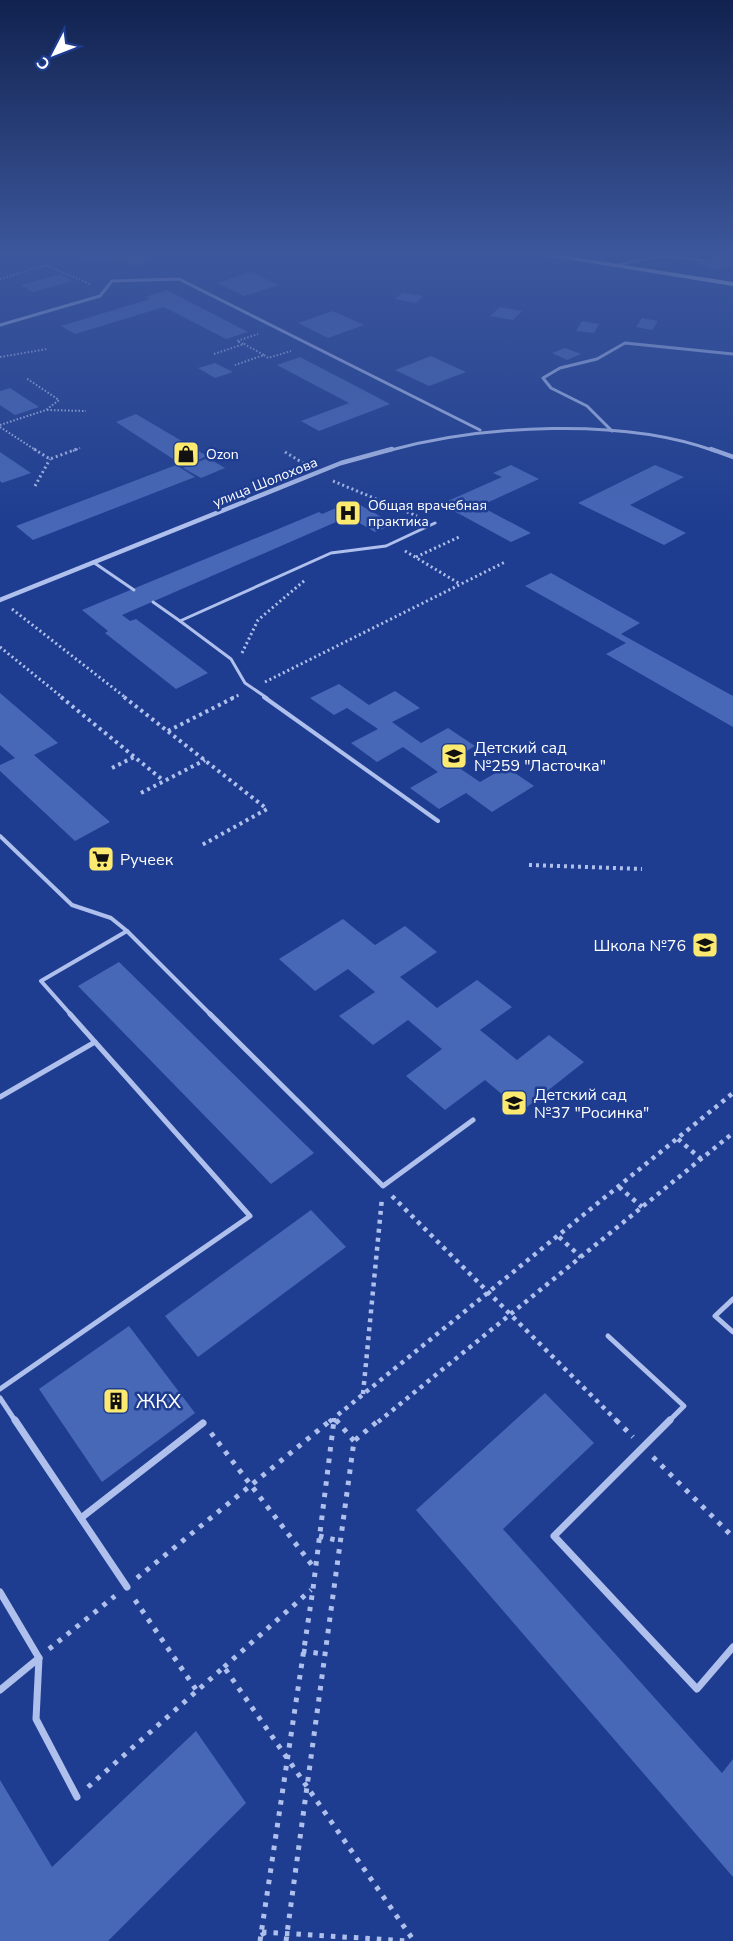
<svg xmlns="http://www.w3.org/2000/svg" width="733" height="1941" font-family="'Nunito Sans',sans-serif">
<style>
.building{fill:#4767b7}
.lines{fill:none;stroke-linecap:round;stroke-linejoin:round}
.path-far4{stroke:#afc0ed;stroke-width:2;stroke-dasharray:1.5 2;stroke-linecap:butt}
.path-far3{stroke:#afc0ed;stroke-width:3;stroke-dasharray:2 3;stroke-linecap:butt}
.path-far2{stroke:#afc0ed;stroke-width:4;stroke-dasharray:3 4;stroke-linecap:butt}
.path-far1{stroke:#afc0ed;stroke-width:4.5;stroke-dasharray:4 5;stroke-linecap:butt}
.path{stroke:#afc0ed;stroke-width:5;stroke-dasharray:4.5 7;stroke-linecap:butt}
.service-far4{stroke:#afc0ed;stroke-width:2}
.service-far3{stroke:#afc0ed;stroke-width:3}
.service-far2{stroke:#afc0ed;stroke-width:4}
.service-far1{stroke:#afc0ed;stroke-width:5}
.service{stroke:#afc0ed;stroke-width:7}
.minor-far1{stroke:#afc0ed;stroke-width:3}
.minor{stroke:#afc0ed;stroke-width:4.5}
.primary{fill:#f5f7ff;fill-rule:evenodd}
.labels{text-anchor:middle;stroke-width:5;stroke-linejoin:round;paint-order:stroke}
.far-poi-label{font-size:14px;fill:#fff;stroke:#1f3d90;text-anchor:start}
.far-street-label{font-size:14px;fill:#fff;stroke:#1f3d90}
.poi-label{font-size:16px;fill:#fff;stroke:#1f3d90;text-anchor:start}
.near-poi-label{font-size:20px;fill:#fff;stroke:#1f3d90;text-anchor:start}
</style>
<rect width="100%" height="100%" fill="#1f3d90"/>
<g class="building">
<polygon points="77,256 151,256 141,265"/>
<polygon points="718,256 724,258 733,256 733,264 715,270 697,263"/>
<polygon points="251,272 279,285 244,296 217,283"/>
<polygon points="60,274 73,281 33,292 21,285"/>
<polygon points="167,290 248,332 226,339 164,307 75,334 61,326 150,299 145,297"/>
<polygon points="402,293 423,296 416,303 395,299"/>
<polygon points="500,307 522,311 513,320 490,316"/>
<polygon points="333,311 364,325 328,338 298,323"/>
<polygon points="642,318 658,321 652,330 636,327"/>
<polygon points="582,321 599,324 594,333 576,331"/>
<polygon points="565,348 581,354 567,360 552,353"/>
<polygon points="431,356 466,372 429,386 395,370"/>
<polygon points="300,357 373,395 390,404 319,431 301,421 349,403 277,365"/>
<polygon points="215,363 233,372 215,378 198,368"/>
<polygon points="10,388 39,407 15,415 0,405 0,391"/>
<polygon points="136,414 207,456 184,466 116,422"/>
<polygon points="0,452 31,473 2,483 0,481"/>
<polygon points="208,458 225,468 201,478 183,468"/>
<polygon points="176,465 195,477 33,540 16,526"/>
<polygon points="511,465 539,479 480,506 531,533 511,542 441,504 502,477 493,473"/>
<polygon points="655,465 684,477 630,505 686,533 664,545 578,503"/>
<polygon points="353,501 394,524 375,532 356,521 343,526 336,522 122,615 130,621 136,619 208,673 176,689 105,633 108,631 82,610 319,512 322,514"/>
<polygon points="551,573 640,623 621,634 733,696 733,727 606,654 626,643 525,586"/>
<polygon points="339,684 369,705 395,691 420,708 392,722 421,743 448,728 475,746 449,761 480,782 506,767 534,786 492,812 466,793 439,809 410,788 438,772 403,747 377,762 351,743 378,729 347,708 334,715 310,698"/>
<polygon points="0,693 58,743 34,755 110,822 75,841 0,771 0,765 15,758 0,745"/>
<polygon points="343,919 375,945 405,926 437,952 400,977 437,1008 477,980 512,1007 480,1030 517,1060 549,1035 584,1062 522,1111 485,1080 445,1110 406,1076 442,1049 408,1020 373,1045 339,1016 375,992 348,969 315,991 279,959"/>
<polygon points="119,962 314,1153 271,1184 78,986"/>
<polygon points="311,1210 346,1247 198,1357 165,1316"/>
<polygon points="129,1326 195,1413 102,1482 39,1389"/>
<polygon points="545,1393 594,1443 503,1529 722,1773 733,1759 733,1877 416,1510"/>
<polygon points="196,1731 246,1803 108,1941 0,1941 0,1780 52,1867"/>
</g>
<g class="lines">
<g class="path-far4">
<polyline points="0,279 46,265 90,284"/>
<polyline points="243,344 237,341 258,334"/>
<polyline points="214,354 244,344 264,355 235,365"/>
<polyline points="264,355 268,358 291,351"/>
<polyline points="0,357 47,349"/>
<polyline points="47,410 86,411"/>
<polyline points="0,425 46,410 59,400 26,378"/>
<polyline points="0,427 37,451"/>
<polyline points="73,451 80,448"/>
</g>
<g class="path-far3">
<polyline points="34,449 50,459 77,449"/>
<polyline points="285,452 303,463"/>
<polyline points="333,481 417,516"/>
<polyline points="35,486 50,459"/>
<polyline points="405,551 460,584"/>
<polyline points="416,557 459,537"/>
<polyline points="12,609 126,698"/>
<polyline points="0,647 63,698"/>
<polyline points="242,653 258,620 304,581"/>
<polyline points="265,682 505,562"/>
<polyline points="232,698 239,695"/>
</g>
<g class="path-far2">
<polyline points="61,697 164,781"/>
<polyline points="124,697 267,809 202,845"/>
<polyline points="168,731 235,697"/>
<polyline points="112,768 134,757"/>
<polyline points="141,793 205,760"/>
<polyline points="529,865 642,869"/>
</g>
<g class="path-far1">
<polyline points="678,1139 701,1159"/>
<polyline points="619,1187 642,1207"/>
<polyline points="392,1196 618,1422"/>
<polyline points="559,1237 581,1257"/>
<polyline points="363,1394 382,1198"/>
<polyline points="329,1422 334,1418 337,1422"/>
<polyline points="334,1422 334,1418 733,1093"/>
<polyline points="378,1422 733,1133"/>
</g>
<g class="path">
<polyline points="336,1420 354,1441"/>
<polyline points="616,1420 633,1437"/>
<polyline points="211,1433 315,1569"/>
<polyline points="653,1457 733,1537"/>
<polyline points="319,1536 340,1541"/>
<polyline points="137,1578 331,1420"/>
<polyline points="135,1600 197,1691"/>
<polyline points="49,1649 115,1596"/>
<polyline points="302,1651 324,1654"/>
<polyline points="224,1667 311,1590"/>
<polyline points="88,1787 224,1667 414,1941"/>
<polyline points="262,1932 410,1941"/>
<polyline points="262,1932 267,1941"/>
<polyline points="260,1941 313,1589 334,1420"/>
<polyline points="286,1941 354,1441 379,1420"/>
</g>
<polyline class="service-far4" points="615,265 665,256 705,261"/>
<g class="service-far3">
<polyline points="93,562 134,590"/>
<polyline points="153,602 180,621 331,553 386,546 435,523"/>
<polyline points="180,621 231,659 245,683 267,698"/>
</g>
<g class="service-far2">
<polyline points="264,697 438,821"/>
<polyline points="0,836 72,905 111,918 127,931 41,981 72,1016"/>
<polyline points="127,931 212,1016"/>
</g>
<g class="service-far1">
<polyline points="210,1014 383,1186 473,1120"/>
<polyline points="0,1097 95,1042 70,1014"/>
<polyline points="733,1299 715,1316 733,1332"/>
<polyline points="608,1336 684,1406 668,1422"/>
<polyline points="0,1389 250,1216 95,1042"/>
<polyline points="0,1398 16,1422"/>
</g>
<g class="service">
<polyline points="15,1420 127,1587"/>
<polyline points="670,1420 554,1536 697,1689 733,1647"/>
<polyline points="81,1518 203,1423"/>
<polyline points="0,1592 39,1658 0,1690"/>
<polyline points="39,1658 36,1719 77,1797"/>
</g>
<g class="minor-far1">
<polyline points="0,325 100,296 112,281 179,279 480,430"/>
<polyline points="612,431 587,406 551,388 543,378 560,368 597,359 625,343 733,354"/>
<path d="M387 451C482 425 622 417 715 451"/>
</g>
<g class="minor">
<polyline points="711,449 733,457"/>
<polyline points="0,600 341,463 392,449"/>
</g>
<polygon class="primary" points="547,256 567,256 733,282 733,286"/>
</g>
<linearGradient id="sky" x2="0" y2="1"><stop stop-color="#11224f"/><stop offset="0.48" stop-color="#3c579c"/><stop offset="1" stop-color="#3c579c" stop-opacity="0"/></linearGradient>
<rect width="733" height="528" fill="url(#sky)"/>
<defs>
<symbol id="shop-square" viewBox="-11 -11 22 22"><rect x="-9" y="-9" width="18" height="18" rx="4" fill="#fbea6f" stroke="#1f3d90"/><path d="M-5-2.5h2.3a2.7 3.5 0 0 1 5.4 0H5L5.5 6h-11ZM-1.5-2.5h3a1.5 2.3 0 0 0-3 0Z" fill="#111"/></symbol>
<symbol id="hospital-square" viewBox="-11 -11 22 22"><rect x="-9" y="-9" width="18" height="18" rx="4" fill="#fbea6f" stroke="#1f3d90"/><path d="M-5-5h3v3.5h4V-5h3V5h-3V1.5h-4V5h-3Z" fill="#111"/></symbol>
<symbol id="school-square" viewBox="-11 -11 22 22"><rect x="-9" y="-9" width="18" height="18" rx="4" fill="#fbea6f" stroke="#1f3d90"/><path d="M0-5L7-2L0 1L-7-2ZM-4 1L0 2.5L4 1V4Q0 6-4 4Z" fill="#111"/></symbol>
<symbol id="supermarket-square" viewBox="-11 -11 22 22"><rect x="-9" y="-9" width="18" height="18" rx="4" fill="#fbea6f" stroke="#1f3d90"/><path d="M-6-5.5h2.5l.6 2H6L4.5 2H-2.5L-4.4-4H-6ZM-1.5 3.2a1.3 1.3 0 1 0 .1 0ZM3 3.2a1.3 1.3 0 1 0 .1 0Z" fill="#111"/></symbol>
<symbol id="building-square" viewBox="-11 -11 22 22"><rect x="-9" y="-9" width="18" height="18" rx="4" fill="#fbea6f" stroke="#1f3d90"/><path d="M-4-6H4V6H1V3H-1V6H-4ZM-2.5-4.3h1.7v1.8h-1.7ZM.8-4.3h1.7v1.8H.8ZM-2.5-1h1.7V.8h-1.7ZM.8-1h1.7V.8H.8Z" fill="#111"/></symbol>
</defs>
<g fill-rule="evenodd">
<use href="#shop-square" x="171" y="439" width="30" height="30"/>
<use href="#hospital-square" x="333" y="498" width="30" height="30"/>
<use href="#school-square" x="439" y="741" width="30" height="30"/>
<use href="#supermarket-square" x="86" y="844" width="30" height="30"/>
<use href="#school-square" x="690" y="930" width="30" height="30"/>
<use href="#school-square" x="499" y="1088" width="30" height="30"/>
<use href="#building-square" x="101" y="1386" width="30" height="30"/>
</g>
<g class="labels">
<g class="far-poi-label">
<text x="206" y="459">Ozon</text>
<text x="368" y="510">Общая врачебная<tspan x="368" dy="16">практика</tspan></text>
</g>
<g class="far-street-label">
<text transform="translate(265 482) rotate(-22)" y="5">улица Шолохова</text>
</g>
<g class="poi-label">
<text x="474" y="753">Детский сад<tspan x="474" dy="18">№259 "Ласточка"</tspan></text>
<text x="120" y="865">Ручеек</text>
<text x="686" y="951" text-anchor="end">Школа №76</text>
<text x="534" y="1100">Детский сад<tspan x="534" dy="18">№37 "Росинка"</tspan></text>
</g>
<g class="near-poi-label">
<text x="136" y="1408">ЖКХ</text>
</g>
</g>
<g transform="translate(54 54) rotate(228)" stroke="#1f3d90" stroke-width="4.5" paint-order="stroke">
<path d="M0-4.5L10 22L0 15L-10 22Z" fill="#ffffff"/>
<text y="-9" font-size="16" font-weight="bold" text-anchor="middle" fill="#ffffff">С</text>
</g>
</svg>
